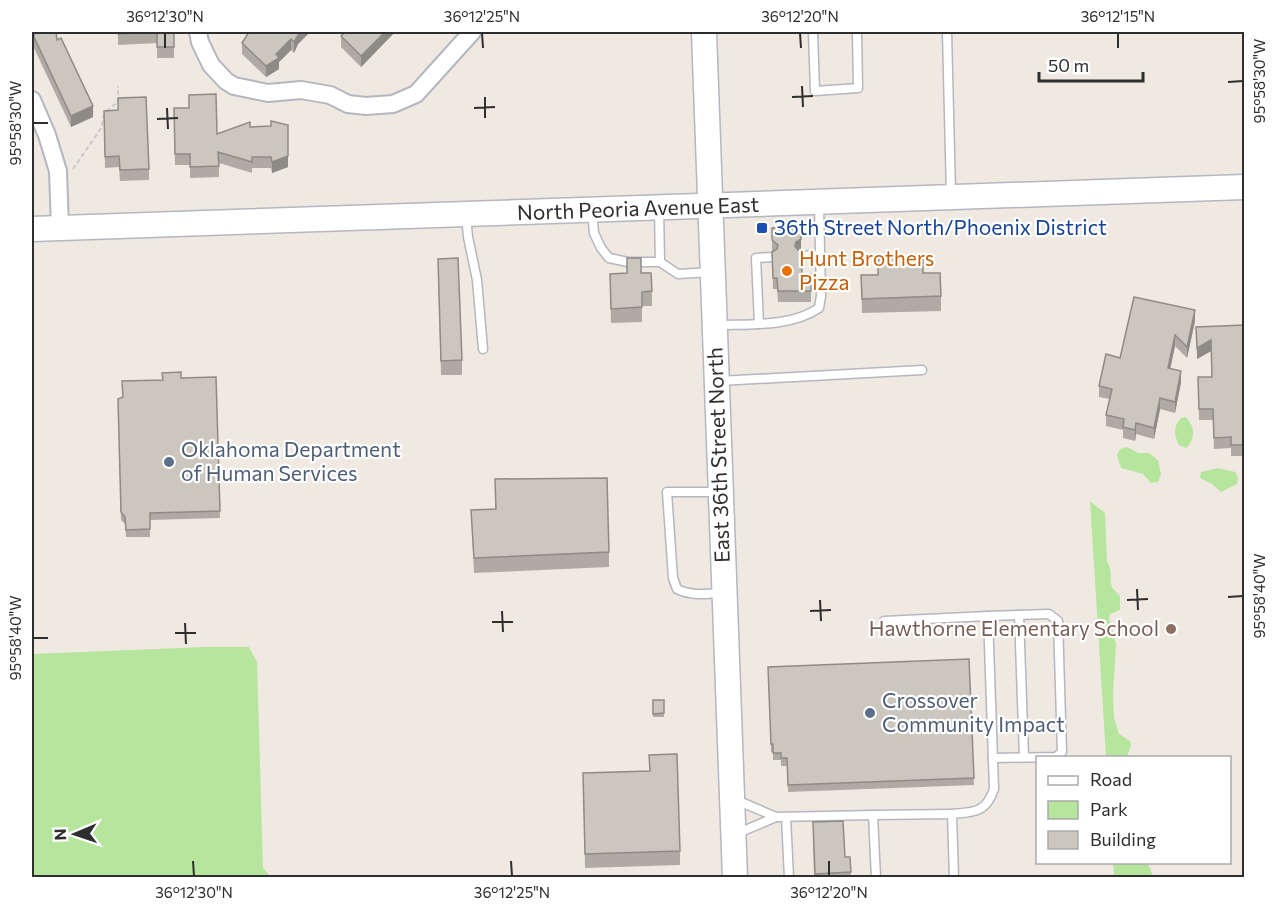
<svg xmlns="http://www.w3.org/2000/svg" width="1276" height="909" font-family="Commissioner,sans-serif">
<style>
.green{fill:#b6e59e}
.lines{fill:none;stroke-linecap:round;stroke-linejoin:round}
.service-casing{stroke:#b4b7c1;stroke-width:11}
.minor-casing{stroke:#b4b7c1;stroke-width:20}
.secondary-casing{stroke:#b4b7c1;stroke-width:27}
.path{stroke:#c9c9c9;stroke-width:2;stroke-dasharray:4.5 3;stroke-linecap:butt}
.service{stroke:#fff;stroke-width:8}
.minor{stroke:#fff;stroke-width:16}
.secondary{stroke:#fff;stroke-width:24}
.wall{fill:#afaba4}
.shaded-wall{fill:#8e8b86}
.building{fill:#cbc7bf;stroke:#8e8b86;stroke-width:1.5}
.ticks{fill:none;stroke:#2e2e2e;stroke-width:2}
.transit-dot{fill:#1a4fb4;stroke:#fff;stroke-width:2}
.food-dot{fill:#e8710a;stroke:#fff;stroke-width:2}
.service-dot{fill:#5c6f8a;stroke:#fff;stroke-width:2}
.education-dot{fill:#8d6e63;stroke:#fff;stroke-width:2}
.labels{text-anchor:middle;stroke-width:4.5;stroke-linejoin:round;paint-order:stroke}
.street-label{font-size:21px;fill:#2e2e2e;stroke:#fff}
.transit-label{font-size:21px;fill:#164399;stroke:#fff;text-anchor:start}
.food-label{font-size:21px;fill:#c56008;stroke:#fff;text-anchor:start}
.service-label{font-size:21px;fill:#4e5e75;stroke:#fff;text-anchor:start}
.education-label{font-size:21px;fill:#785e54;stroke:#fff;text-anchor:end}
.neatline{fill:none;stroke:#2e2e2e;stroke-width:2}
.ticks-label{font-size:15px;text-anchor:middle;fill:#2e2e2e}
</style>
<rect width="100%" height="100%" fill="#efe9e1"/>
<g class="green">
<path d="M1181 418 1185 417C1195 425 1196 440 1186 448L1179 445C1174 436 1173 426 1181 418Z"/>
<polygon points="1127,447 1138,453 1149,453 1158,460 1161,474 1158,482 1151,483 1143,474 1121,468 1117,455 1120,449"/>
<polygon points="1218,468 1235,472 1238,478 1237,484 1221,492 1212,484 1200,478 1201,472"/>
<path d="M1090 501 1105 513 1107 562C1112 569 1110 575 1111 583 1111 589 1117 592 1120 596V610L1110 614 1109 618 1116 644 1113 694 1114 718 1119 734 1130 741 1131 745 1127 757H1106Z"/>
<polygon points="204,647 249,647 257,662 263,868 271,877 32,877 32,654"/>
<polygon points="1113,863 1148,863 1153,877 1114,877"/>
</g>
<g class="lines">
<defs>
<g id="service">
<polyline points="813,32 815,91 858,88 857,32"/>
<polyline points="947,32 951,194"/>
<polyline points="659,208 660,262"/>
<polyline points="592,211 594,233 601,248 609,258 628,262 660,262 678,274 712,272"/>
<polyline points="466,215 468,237 477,280 483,349"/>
<polyline points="801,256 820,255"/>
<polyline points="759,324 756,258 772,257"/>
<path d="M718 325C751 324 791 327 819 308L821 296 819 204"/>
<polyline points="720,381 922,370"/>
<path d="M719 492H667L673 578 677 589C691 596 707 594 723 593"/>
<polyline points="1019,615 1024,757"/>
<polyline points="988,616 1049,614 1058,621 1062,752 1056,757 993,758"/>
<path d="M884 621 988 616 994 789C986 813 974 812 952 814L954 878"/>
<polyline points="734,799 776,817 873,815"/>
<polyline points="786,817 789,878"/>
<polyline points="736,834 776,817"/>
<polyline points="876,878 873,815 952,814"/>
</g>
<g id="minor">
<polyline points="198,32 200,42 211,65 226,81 234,86 268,93 301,90 330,95 348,104 366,106 393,104 416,94 472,32"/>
<polyline points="32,100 47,135 58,171 60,228"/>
</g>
<g id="secondary">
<polyline points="704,32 735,878"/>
<polyline points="32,229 1244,187"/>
</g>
</defs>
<use href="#service" class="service-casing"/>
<use href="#minor" class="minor-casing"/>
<use href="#secondary" class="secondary-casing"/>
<path class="path" d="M73 169 102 127C102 115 107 108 118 103V86"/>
<use href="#service" class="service"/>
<use href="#minor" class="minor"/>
<use href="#secondary" class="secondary"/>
</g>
<g class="wall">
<polygon points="34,32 57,40 93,117 71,127 34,48"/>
<polygon points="118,32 174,32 174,58 157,58 157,43 118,45"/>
<polygon points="310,32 298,44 294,53 291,50 279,62 279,69 266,77 242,54 242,43"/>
<polygon points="395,32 361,67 341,47 341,36"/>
<polygon points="174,108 217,134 250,127 288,167 272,173 271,168 252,168 252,173 219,163 219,177 190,178 190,165 175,165"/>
<polygon points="104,111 149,169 149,180 120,181 119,167 105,168"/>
<polygon points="772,228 801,250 799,251 802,275 811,274 811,302 778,302 777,289 773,289 772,252 773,252 772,251"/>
<polygon points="627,258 641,273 652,291 652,306 642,306 642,322 611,323 610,274 627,273"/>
<polygon points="923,273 941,296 941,311 862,313 861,275"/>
<polygon points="438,274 462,360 462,375 441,375"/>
<polygon points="1195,321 1187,358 1175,346 1170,369 1181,382 1175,413 1160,409 1154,439 1136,434 1135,441 1123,438 1123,430 1106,426 1106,415 1110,399 1099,397 1099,386"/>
<polygon points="1245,325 1245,456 1231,456 1231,448 1214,449 1213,420 1199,420 1198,377 1212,377 1211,351 1197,359 1196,327"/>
<polygon points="216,377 220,518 150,520 150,537 126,537 125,524 121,520 118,406 123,397 163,380 181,378"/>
<polygon points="495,479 609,552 609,567 474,573 471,510 495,509"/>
<polygon points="969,659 974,785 788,792 787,766 781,766 781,760 773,760 773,752 771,752 768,667"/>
<rect x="653" y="700" width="11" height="17"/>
<polygon points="649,755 680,851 680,865 585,868 583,773 649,771"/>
<polygon points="813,822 845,857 850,857 851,878 814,878"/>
</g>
<g class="shaded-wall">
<polygon points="300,32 310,32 298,44 294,53 294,42"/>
<polygon points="385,32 395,32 361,67 361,56"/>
<polygon points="291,39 291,50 279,62 279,69 266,77 266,66 276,54"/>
<polygon points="93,106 93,117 71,127 71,116"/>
<polygon points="288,156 288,167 272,173 272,162"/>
<polygon points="801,239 801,250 796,253 795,246 796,242"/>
<polygon points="1195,310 1195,321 1187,358 1187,347"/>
<polygon points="1175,335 1175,346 1168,379 1168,368"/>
<polygon points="1211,340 1211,351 1197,359 1197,348"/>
<polygon points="1181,371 1181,382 1175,413 1175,402"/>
<polygon points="1160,398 1160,409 1154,439 1154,428"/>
<polygon points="1136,423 1136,434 1135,441 1135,430"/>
</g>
<g class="building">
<polygon points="34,32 56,32 57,40 61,38 93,106 71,116 34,37"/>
<polygon points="118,32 174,32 174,47 157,47 157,32 118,34"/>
<polygon points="249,32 300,32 294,42 291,39 276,54 279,58 266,66 242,43"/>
<polygon points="345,32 385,32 361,56 341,36"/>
<polygon points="216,94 217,134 250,122 250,127 271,126 271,121 288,125 288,156 272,162 271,157 252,157 252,162 218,152 219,166 190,167 190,154 175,154 174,108 189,108 189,95"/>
<polygon points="146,97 149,169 120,170 119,156 105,157 104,111 118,110 118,98"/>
<polygon points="801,227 801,239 796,242 795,246 798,250 801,251 802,275 811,274 811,291 778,291 777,278 773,278 772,252 777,249 778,245 772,240 772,228"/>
<polygon points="458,258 462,360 441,361 438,259"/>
<polygon points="627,258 641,258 641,273 651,273 652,291 642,292 642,307 611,309 610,274 627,273"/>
<polygon points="923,258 923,273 940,273 941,296 862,299 861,275 878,275 878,259"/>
<polygon points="1134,297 1195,310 1187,347 1175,335 1168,368 1181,371 1175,402 1160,398 1154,428 1136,423 1135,430 1123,427 1124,419 1106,415 1112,389 1099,386 1106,354 1120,358"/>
<polygon points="1245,325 1245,445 1231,445 1231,437 1214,438 1213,409 1199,409 1198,377 1212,377 1211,340 1197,348 1196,327"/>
<polygon points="181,372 181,378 216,377 220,511 150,513 150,529 126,530 125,517 121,512 118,399 123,397 122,381 163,380 162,373"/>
<polygon points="607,478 609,552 474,558 471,510 496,509 495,479"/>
<polygon points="969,659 974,778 788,785 787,758 781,758 781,753 773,753 773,744 771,744 768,667"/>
<polygon points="653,700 664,700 664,713 653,714"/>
<polygon points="677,754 680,851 585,854 583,773 650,771 649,755"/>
<polygon points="843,821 845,857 850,857 851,872 815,874 813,822"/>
</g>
<path class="ticks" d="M165 33V48M482 33 483 48M800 33 801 48M1118 33V48M1228 82 1243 81M802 86 803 107M485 97V118M792 97 813 96M167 108 168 129M474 108 495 107M157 119 178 118M33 123H48M1137 589 1138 610M1228 597 1243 596M820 600 821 621M1127 600 1148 599M502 611 503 632M810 611 831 610M492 622H513M185 623 186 644M175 633H196M33 638H48M193 861 194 876M511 861 512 876M829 861V876"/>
<rect class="transit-dot" x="756" y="222" width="12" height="12" rx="3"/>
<circle class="food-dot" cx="787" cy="271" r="6"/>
<g class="service-dot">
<circle cx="169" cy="462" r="6"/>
<circle cx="870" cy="713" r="6"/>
</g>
<circle class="education-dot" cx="1171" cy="629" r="6"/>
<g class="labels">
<g class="street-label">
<text transform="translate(638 209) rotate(-2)" y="7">North Peoria Avenue East</text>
<text transform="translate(719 455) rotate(-92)" y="7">East 36th Street North</text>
</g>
<g class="transit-label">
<text x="774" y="235">36th Street North/Phoenix District</text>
</g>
<g class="food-label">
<text x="799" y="266">Hunt Brothers<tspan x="799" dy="24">Pizza</tspan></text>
</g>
<g class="service-label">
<text x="181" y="457">Oklahoma Department<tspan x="181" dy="24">of Human Services</tspan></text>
<text x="882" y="708">Crossover<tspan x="882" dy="24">Community Impact</tspan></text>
</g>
<g class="education-label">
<text x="1159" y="636">Hawthorne Elementary School</text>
</g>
</g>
<rect width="1276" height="909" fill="none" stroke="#ffffff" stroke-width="66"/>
<rect x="1036" y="756" width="195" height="108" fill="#ffffff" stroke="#ababab" stroke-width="1.5"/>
<rect x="1048" y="776" width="30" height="9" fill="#ffffff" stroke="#ababab" stroke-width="1.5"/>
<text x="1090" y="786" font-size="18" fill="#2e2e2e">Road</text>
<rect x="1048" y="801" width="30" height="18" fill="#b6e59e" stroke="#ababab" stroke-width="1.5"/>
<text x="1090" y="816" font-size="18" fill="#2e2e2e">Park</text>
<rect x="1048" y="831" width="30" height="18" fill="#cbc7bf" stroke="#ababab" stroke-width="1.5"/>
<text x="1090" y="846" font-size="18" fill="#2e2e2e">Building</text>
<g transform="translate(75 834) rotate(268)" stroke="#ffffff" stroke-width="4.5" paint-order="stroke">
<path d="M0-4.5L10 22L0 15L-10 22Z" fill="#2e2e2e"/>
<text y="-9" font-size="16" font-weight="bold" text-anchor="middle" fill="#2e2e2e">N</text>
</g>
<path d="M1039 72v9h104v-9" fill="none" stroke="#2e2e2e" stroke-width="3"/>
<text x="1048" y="72" font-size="18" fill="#2e2e2e" stroke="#ffffff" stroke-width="4.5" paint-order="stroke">50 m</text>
<rect x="33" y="33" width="1210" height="843" class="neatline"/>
<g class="ticks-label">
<text x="165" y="22">36°12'30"N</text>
<text x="482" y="22">36°12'25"N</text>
<text x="800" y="22">36°12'20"N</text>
<text x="1118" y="22">36°12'15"N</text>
<text transform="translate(1260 81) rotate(-90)" y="5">95°58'30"W</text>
<text transform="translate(16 123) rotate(-90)" y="5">95°58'30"W</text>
<text transform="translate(1260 596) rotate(-90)" y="5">95°58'40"W</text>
<text transform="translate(16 638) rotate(-90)" y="5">95°58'40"W</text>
<text x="194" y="898">36°12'30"N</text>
<text x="512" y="898">36°12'25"N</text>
<text x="829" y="898">36°12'20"N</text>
</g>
</svg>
